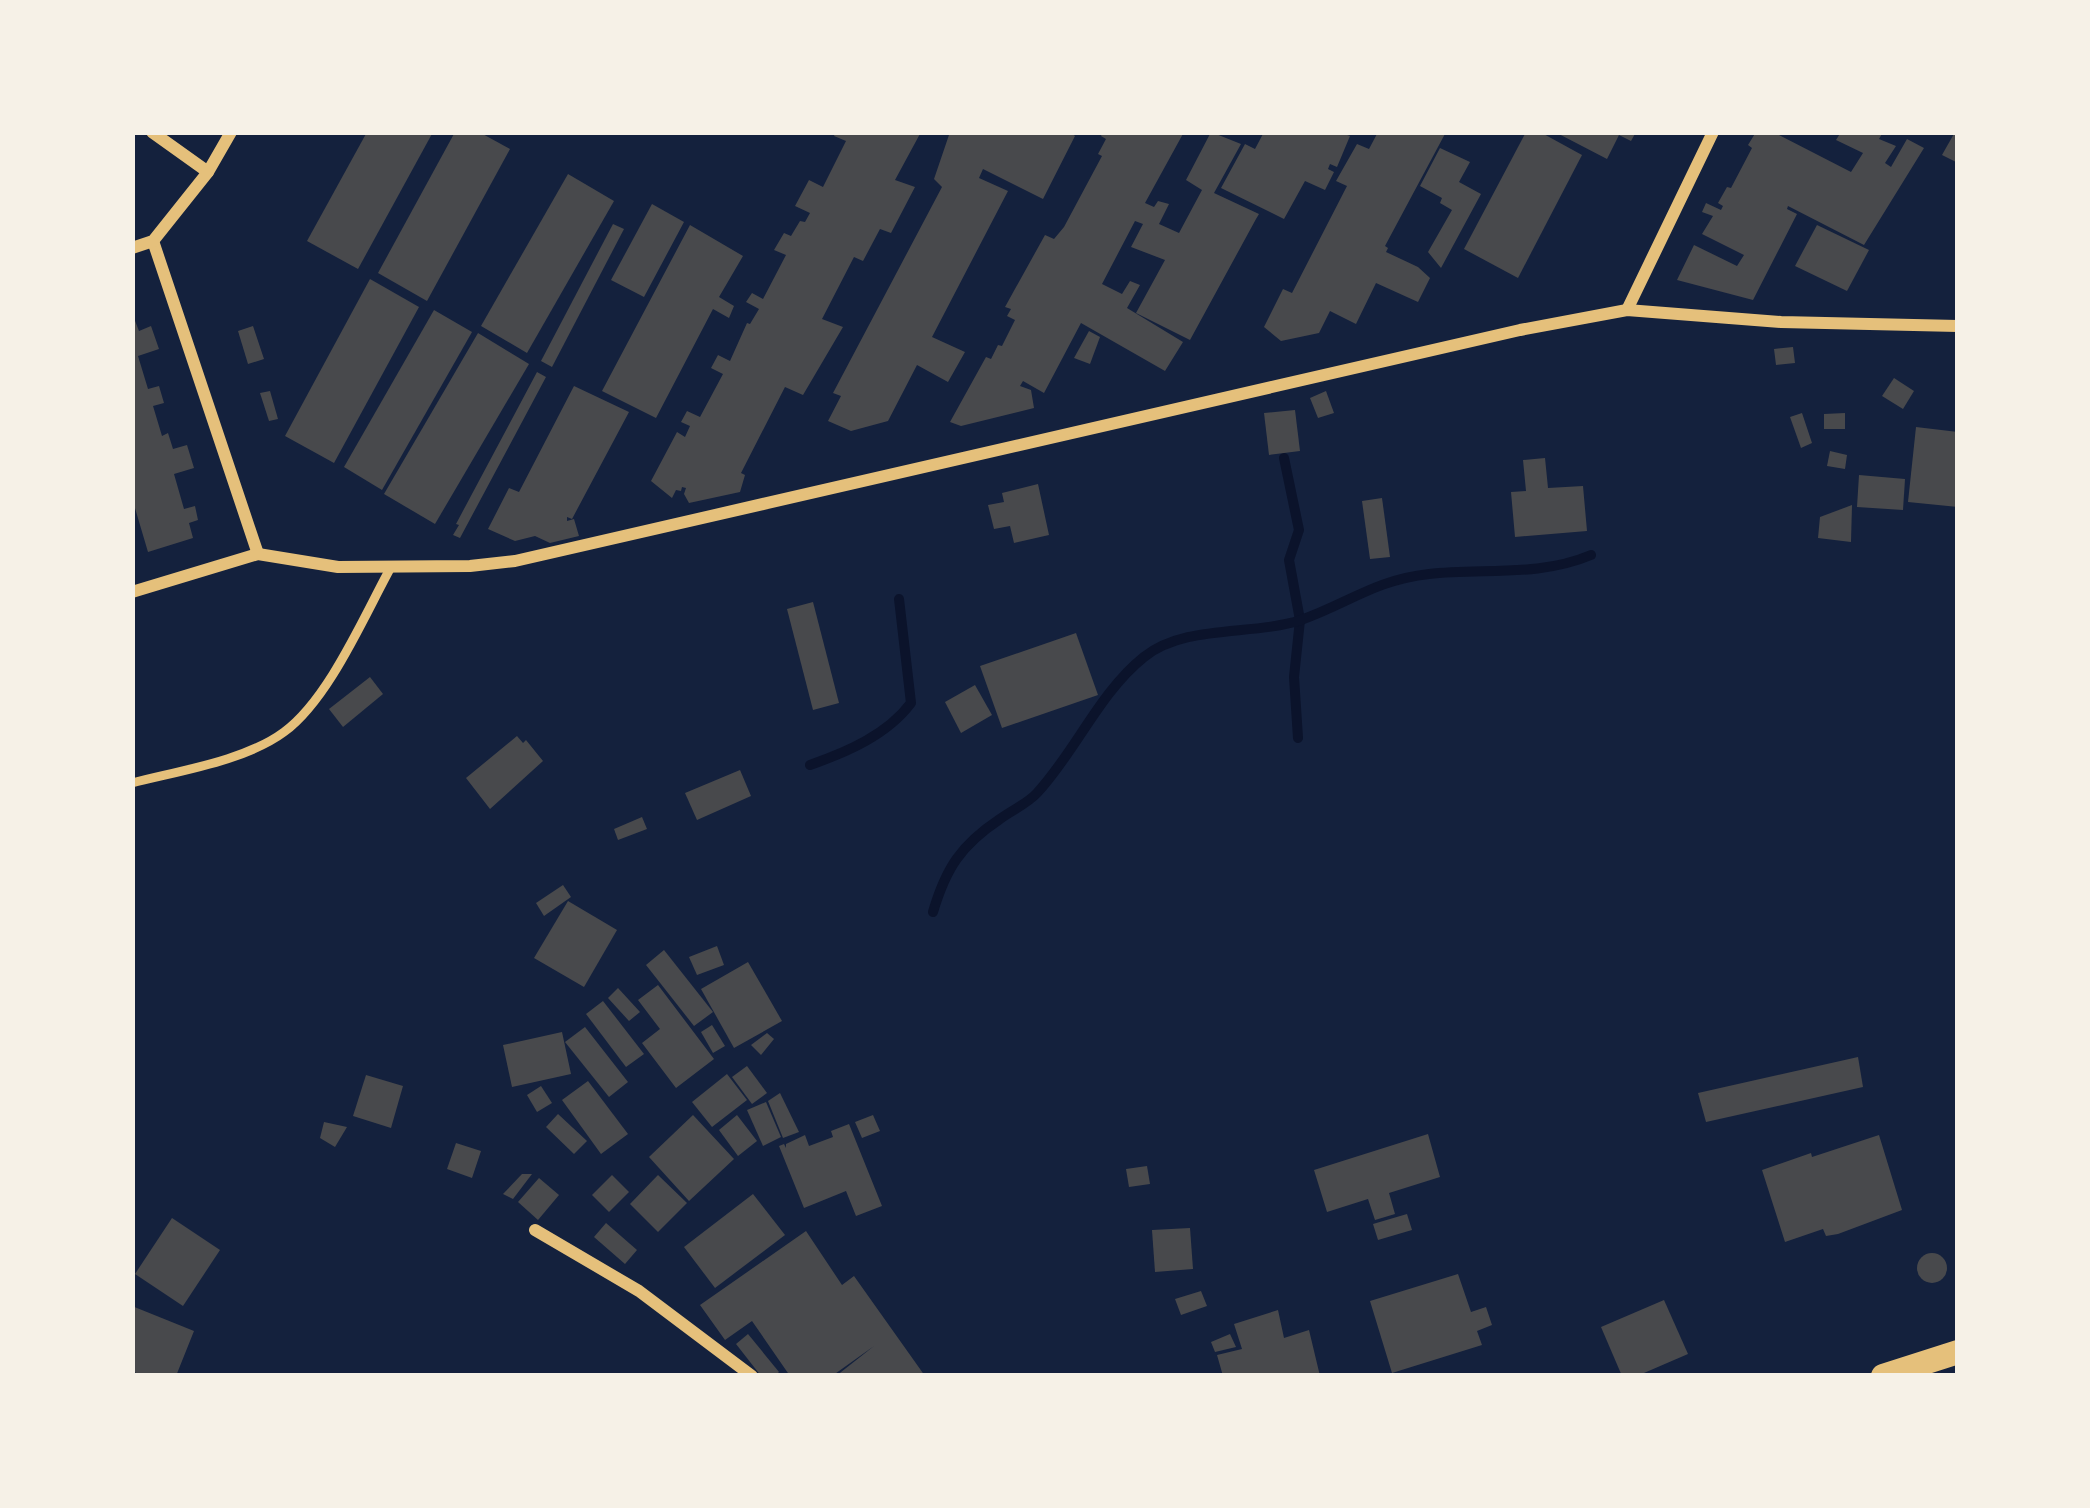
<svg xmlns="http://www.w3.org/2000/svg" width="2090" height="1508" font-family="'Work Sans',sans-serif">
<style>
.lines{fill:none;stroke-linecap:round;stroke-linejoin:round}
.stream{stroke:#0b132b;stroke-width:10}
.building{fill:#48494c}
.service{stroke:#e5c07b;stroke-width:9}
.minor{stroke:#e5c07b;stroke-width:12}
.secondary{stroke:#e5c07b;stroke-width:24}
</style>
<rect width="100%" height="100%" fill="#14213d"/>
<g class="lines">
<g class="stream">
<polyline points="1284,458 1299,530 1289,560 1300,620 1294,677 1298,738"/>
<path d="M810 765C847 752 887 735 911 703L899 599"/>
<path d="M933 912C946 868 961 845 1000 819 1012 810 1027 804 1037 793 1076 751 1099 693 1144 657 1185 624 1252 636 1301 620 1349 603 1375 580 1429 574 1484 568 1539 577 1591 555"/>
</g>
</g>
<g class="building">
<polygon points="367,132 433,132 358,269 307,241"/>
<polygon points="455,132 479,132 510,149 427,301 378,273"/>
<polygon points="836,132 921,132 895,180 915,187 891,233 880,229 863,261 854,257 822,319 843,327 803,395 785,387 741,473 745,475 740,492 689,503 684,494 686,488 682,487 681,491 676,490 672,498 651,481 677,432 685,437 690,426 681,422 687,411 700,417 723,374 711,368 718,355 730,361 747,323 750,324 759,309 746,302 752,293 763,299 786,255 774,250 784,233 791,236 800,221 805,222 810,213 795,206 809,180 823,187 846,141 834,136"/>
<polygon points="950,132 1070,132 1075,136 1043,199 983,169 979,178 1008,191 932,337 965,352 948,382 917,365 888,421 851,431 828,421 841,396 833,393 942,187 934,179"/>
<polygon points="1103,132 1184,132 1145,203 1154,207 1158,201 1169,204 1159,224 1179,233 1202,190 1186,180 1211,132 1241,144 1214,193 1259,214 1256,219 1190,340 1136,313 1165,260 1131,247 1143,224 1135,221 1102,284 1122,294 1130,281 1140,285 1127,308 1183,342 1165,371 1081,323 1044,393 1023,381 1020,386 1031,390 1034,408 961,426 950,422 986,357 991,359 998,345 1002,346 1015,320 1007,316 1011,309 1005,307 1045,235 1054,239 1064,227 1102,156 1098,154 1106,139 1101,136"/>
<polygon points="1264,132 1339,132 1350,136 1337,167 1330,164 1328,169 1334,172 1325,190 1305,181 1284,219 1221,188 1245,144 1255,149"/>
<polygon points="1378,132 1446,132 1385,246 1388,248 1386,252 1418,267 1430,278 1418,302 1376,283 1356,324 1330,311 1319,333 1281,341 1264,327 1283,289 1292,293 1347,186 1336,181 1357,144 1369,149"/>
<polygon points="1526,132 1540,132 1582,155 1518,278 1464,249"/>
<polygon points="1555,132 1636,132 1631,141 1619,135 1607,159"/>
<polygon points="1756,132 1773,132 1851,172 1863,153 1836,140 1841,132 1883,132 1879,139 1896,146 1885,163 1891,167 1907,139 1924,148 1864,245 1788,206 1787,209 1797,214 1753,300 1677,280 1694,245 1737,266 1744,255 1702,234 1713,216 1702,212 1706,203 1721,210 1723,206 1718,203 1727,187 1731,188 1752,148 1748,145"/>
<polygon points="1955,132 1958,132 1958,163 1942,155"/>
<polygon points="1440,148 1470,162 1459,182 1481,194 1441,268 1428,252 1452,210 1440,203 1442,198 1420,186"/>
<polygon points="568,174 614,201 527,353 481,326"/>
<polygon points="652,204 684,222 644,297 611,280"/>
<polygon points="613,224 624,229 552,367 541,361"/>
<polygon points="690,225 743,256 719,297 734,306 729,318 713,309 656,418 602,391"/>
<polygon points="1817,225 1869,250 1847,291 1795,266"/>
<polygon points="370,279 419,307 334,463 285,436"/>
<polygon points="434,310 472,332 382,490 344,467"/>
<polygon points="132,313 139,331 151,326 159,349 138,356 148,389 159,386 164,403 153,406 162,436 168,433 173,449 187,445 194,468 174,474 184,509 195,506 198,520 189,523 193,538 148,552 132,498"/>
<polygon points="253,326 264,359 248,364 238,331"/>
<polygon points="1089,331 1100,337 1090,364 1074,358"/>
<polygon points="478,333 529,364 435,524 384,494"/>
<polygon points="1793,347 1795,363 1776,365 1774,349"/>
<polygon points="537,372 546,377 460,538 453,535 459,525 456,524"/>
<polygon points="1894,378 1914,391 1903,409 1882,396"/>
<polygon points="574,386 629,412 572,519 567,517 567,521 574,519 579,536 550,543 535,536 515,541 488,529 509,488 519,492"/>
<polygon points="270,391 278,419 269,421 260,393"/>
<polygon points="1326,391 1334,413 1318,418 1310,398"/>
<polygon points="1295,410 1300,451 1269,455 1264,413"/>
<polygon points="1802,413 1812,443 1801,448 1790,417"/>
<polygon points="1845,413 1845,429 1824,429 1824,414"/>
<polygon points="1916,427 1958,432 1958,507 1908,502"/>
<polygon points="1830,451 1847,455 1845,469 1827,466"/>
<polygon points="1545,458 1548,488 1583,486 1587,531 1515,537 1511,492 1526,491 1523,460"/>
<polygon points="1859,475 1905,479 1903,510 1857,507"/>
<polygon points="1038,484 1049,535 1014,543 1010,526 994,529 988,505 1004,502 1002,493"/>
<polygon points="1382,498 1390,557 1370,559 1362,501"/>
<polygon points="1852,505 1851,542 1818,538 1820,517"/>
<polygon points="813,602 839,703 813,710 787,609"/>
<polygon points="1076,633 1098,695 1002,728 980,666"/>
<polygon points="370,677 383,694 343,727 329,709"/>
<polygon points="975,685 992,715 961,733 945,702"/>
<polygon points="517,736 523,743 526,740 543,761 490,809 466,778"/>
<polygon points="740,770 751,796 697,820 685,793"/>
<polygon points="642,817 647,829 618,840 614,829"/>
<polygon points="563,885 571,897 544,916 536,903"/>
<polygon points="568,901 617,930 584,987 534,958"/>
<polygon points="717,946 724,965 697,975 689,957"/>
<polygon points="664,950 713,1012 694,1026 646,965"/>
<polygon points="748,962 782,1021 734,1048 701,989"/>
<polygon points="658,985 714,1059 676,1088 642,1043 660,1029 638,1000"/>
<polygon points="618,988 640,1012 629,1021 608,998"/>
<polygon points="603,1001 644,1054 626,1067 586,1014"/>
<polygon points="712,1025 725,1046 713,1053 701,1032"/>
<polygon points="585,1027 628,1082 609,1097 565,1042"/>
<polygon points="562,1032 571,1074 512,1087 503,1045"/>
<polygon points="767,1033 774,1039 761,1055 751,1045"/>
<polygon points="1858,1057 1863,1087 1706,1122 1698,1093"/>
<polygon points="747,1066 767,1093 752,1104 732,1077"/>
<polygon points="727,1074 747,1100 712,1127 692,1102"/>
<polygon points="366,1075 403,1086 391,1128 353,1116"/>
<polygon points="588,1081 628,1134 601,1154 562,1100"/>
<polygon points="541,1086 552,1103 537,1112 527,1095"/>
<polygon points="780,1093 799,1132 783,1138 768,1101"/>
<polygon points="766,1102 781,1137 763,1146 747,1110"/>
<polygon points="558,1114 587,1141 574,1154 546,1127"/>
<polygon points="693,1115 734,1159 689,1201 649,1157"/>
<polygon points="737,1115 757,1141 738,1156 719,1130"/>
<polygon points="873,1115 880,1131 862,1138 855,1122"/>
<polygon points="324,1122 347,1127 335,1147 320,1138"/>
<polygon points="849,1124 882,1206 856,1216 846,1191 804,1208 779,1146 784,1144 786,1148 786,1144 805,1135 809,1146 833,1137 831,1131"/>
<polygon points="1428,1134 1440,1177 1389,1193 1395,1214 1375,1220 1368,1199 1327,1212 1314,1170"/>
<polygon points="1879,1135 1902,1210 1838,1234 1826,1236 1823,1229 1785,1242 1762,1170 1811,1153 1812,1157"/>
<polygon points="456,1143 481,1151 472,1178 447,1169"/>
<polygon points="1147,1166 1150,1184 1129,1187 1126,1169"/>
<polygon points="522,1174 532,1174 513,1199 503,1194"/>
<polygon points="612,1175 629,1192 609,1212 592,1195"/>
<polygon points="658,1175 687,1203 658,1232 630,1204"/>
<polygon points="539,1178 559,1195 538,1220 518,1202"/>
<polygon points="753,1194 785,1235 715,1288 684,1247"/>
<polygon points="1407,1214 1412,1230 1378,1240 1373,1224"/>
<polygon points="172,1218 220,1250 183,1306 135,1274"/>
<polygon points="606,1223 637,1250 625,1264 594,1237"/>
<polygon points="1190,1228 1193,1269 1155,1272 1152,1230"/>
<polygon points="806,1231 842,1285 854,1276 925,1376 836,1376 874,1346 832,1376 790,1376 752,1321 725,1340 700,1305"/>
<circle cx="1932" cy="1268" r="15"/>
<polygon points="1458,1274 1471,1312 1486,1307 1492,1325 1477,1331 1482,1345 1392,1373 1370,1301"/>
<polygon points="1201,1291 1207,1306 1181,1315 1175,1299"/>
<polygon points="1664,1300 1688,1354 1637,1376 1622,1376 1601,1327"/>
<polygon points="132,1306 194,1331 176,1376 143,1376 132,1371"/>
<polygon points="1278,1310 1284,1338 1309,1330 1320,1376 1223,1376 1217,1355 1242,1349 1234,1324"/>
<polygon points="748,1334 779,1372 775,1376 761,1376 736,1344"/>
<polygon points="1230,1334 1236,1347 1215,1352 1211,1342"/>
</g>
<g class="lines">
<path class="service" d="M132 783C178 771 245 761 284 732 329 699 364 616 391 567"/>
<g class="minor">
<polyline points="152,132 208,172"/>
<polyline points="153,241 258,554"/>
<polyline points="132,248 153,241 208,172 231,132"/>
<polyline points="1627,310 1713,132"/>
<polyline points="132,592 258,554 338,567 470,566 515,561 1520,330 1627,310 1781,322 1958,326"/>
<polyline points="535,1230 639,1291 752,1376"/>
</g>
<polyline class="secondary" points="1883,1376 1958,1352"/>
</g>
<rect width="2090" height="1508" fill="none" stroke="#f6f1e7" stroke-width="270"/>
</svg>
